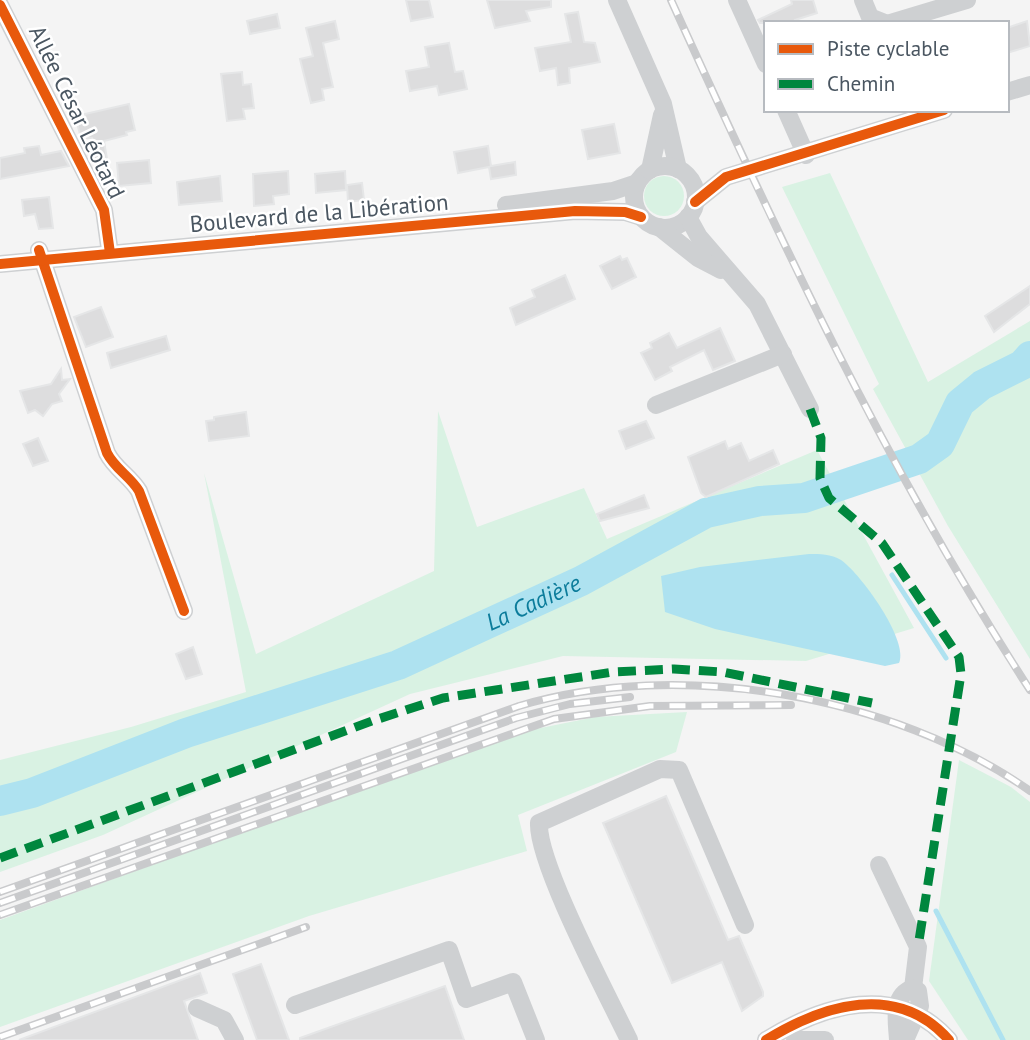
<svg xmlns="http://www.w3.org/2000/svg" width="1030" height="1040" font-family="'PT Sans',sans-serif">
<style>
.green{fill:#d9f2e3}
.water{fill:#aee2f0}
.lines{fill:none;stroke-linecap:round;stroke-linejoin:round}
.stream{stroke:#aee2f0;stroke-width:5}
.river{stroke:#aee2f0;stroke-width:30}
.building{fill:#ddddde;stroke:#e5e6e7;stroke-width:2}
.minor{stroke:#ced0d2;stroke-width:18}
.rail-casing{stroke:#c9cacc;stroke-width:8}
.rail{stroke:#fff;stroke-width:5;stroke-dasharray:16;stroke-linecap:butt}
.quiet{stroke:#00873e;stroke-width:9;stroke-dasharray:18 9;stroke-linecap:butt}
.cycleway-casing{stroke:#fff;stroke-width:15}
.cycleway{stroke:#e8590c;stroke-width:10}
.labels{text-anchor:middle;stroke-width:5;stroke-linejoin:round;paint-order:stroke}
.street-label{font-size:23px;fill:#4a5661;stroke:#fff}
.water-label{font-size:24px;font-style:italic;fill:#0c7c9b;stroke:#fff}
</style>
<rect width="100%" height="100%" fill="#f4f4f4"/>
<g class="green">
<polygon points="830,173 928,382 1030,321 1030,659 948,526 873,389 879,384 782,187"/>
<circle cx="664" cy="196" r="20"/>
<polygon points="438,411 477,527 584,488 607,539 817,450 914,628 806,661 563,656 410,694 103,835 0,872 0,760 131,727 246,692 204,473 256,654 434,571"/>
<polygon points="687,712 676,752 518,815 527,851 309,916 0,1027 0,920 516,733 595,717"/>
<polygon points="959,760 1011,787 1030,802 1030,1040 968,1040 929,981"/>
</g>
<path class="water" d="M809 554C820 554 831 554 841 560 860 573 909 640 899 663L885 666 715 629 665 612 661 576 700 567Z"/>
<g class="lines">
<g class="stream">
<polyline points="892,575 946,658"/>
<polyline points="936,911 1003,1040"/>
</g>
<path class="river" id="s1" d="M0 801 32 793 186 733 398 665 581 581 706 513 760 501 804 498 919 459 940 444 960 403 982 385 1022 365 1030 356"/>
</g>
<g class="building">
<polygon points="406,0 429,0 433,17 411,21"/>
<polygon points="487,0 551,0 551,7 526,11 530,21 495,28"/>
<polygon points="791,0 813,0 817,13 795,20 796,23 760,23 758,20 792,4"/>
<polygon points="578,12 584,42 595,43 600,62 569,68 570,83 558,85 556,68 540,71 535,48 571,42 565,14"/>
<polygon points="277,14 280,28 250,34 247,21"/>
<polygon points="335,21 339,39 323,43 333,87 322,89 324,100 311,103 300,59 313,56 306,28"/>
<polygon points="1027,21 1030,46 1007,53 1007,28"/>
<polygon points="449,43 455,72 463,71 467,89 439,95 437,86 410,91 406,71 429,67 425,47"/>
<polygon points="242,72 243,85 251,84 254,108 243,109 245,119 227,121 221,74"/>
<polygon points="129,104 135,130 126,132 127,135 104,141 107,159 94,160 92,138 81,138 77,123 86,121 85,114"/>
<polygon points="614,124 620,153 588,159 582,130"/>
<polygon points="39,146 41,155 61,151 69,166 0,179 0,158 25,153 24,148"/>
<polygon points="488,146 491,166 515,162 516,175 491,179 489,167 458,173 454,152"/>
<polygon points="149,160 151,183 119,186 117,163"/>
<polygon points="288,171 289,194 273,196 274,204 254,206 253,174"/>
<polygon points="345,171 346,190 316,193 315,174"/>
<polygon points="220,176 222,201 179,205 177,182"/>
<polygon points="362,183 364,200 348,202 347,185"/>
<polygon points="49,197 53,228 39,229 35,214 24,216 22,200"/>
<polygon points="620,256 622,260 627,258 636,277 612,289 600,266"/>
<polygon points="565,275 575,299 516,325 510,308 535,297 532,290"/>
<polygon points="1030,286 1030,304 994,332 985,316"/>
<polygon points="101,307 113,337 86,347 74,317"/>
<polygon points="720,328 735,361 713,370 704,350 670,367 672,371 655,380 641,353 652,348 650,343 669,333 677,348"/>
<polygon points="166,336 170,350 111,368 107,353"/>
<polygon points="61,369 62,380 70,379 59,394 62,401 52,404 43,416 35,410 28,413 20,391 51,384"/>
<polygon points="246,412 249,436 209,441 206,421 214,420 214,417"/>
<polygon points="646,421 654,438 626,449 619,431"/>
<polygon points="38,438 48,461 33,466 23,444"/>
<polygon points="725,441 728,449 741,443 749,461 773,450 779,464 706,497 701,493 688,457"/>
<polygon points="644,495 649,508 600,521 597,514"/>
<polygon points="193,647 202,674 186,679 176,654"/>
<polygon points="666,796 728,940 739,936 763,992 763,996 742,1011 722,962 672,983 603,823"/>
<polygon points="261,964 289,1040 257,1040 233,974"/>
<polygon points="200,973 207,993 184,1001 198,1040 19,1040"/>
<polygon points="445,986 464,1040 300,1040 300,1038"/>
</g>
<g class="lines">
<g class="minor">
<polyline points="617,0 663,104 678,169"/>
<polyline points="737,0 766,64"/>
<polyline points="863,0 870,17 885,23"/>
<polyline points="0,5 104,210 110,253"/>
<polyline points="890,23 967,0"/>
<polyline points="1007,92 1030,85"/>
<polyline points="786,110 806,155"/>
<circle cx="665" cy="197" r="31"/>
<polyline points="650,170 662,115"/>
<polyline points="695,202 726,177 944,110"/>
<polyline points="506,205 613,191 637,183"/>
<polyline points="688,217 699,237 757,304 810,409"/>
<polyline points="659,227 698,258 721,270"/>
<path d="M39 250 107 453C115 469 130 476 139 491L184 611"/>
<polyline points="0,264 575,211 625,212 641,217"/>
<polyline points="656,405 783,354"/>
<polyline points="879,865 918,947 913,988"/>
<polyline points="295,1005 449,950 466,999 513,982 536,1040"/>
<polyline points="197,1008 224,1020 235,1040"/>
<path d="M629 1040C608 996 537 863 539 823L660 769 679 770 745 925"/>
<path d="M766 1040C823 1005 897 981 949 1040"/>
<polyline points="795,1040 825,1040"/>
<path d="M898 1040C897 1021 891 996 913 988L918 991 920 1006 905 1040"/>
</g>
<defs>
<g id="rail">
<path d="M671 0C780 240 886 468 1030 690"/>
<path d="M0 892 519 706C679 658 894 695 1030 791"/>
<polyline points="0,903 516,718 570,704 630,697"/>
<polyline points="0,915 554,719 650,706 791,705"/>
<polyline points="0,1037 306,927"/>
</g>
</defs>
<use href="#rail" class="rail-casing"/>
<use href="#rail" class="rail"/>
<g class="quiet">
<polyline points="810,409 821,438 820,478 829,498 882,543 959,657 961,674 918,947"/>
<polyline points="0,858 372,721 443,698 613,672 674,669 723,672 872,703"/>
</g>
<defs>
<g id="cycleway">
<polyline points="0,5 104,210 110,253"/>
<polyline points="695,202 726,177 944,110"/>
<path d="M39 250 107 453C115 469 130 476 139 491L184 611"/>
<polyline points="0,264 575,211 625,212 641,217"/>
<path d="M766 1040C823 1005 897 981 949 1040"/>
</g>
</defs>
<use href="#cycleway" class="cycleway-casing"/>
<use href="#cycleway" class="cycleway"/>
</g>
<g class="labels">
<g class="street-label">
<text transform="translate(77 112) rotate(64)" y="8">Allée César Léotard</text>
<text transform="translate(319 213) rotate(-5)" y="8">Boulevard de la Libération</text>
</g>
<g class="water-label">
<text dy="8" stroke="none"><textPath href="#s1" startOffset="570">La Cadière</textPath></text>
</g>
</g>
<rect x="764" y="21" width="245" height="91" fill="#ffffff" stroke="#b7bbc0" stroke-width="2"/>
<rect x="778" y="44" width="35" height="10" fill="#e8590c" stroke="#b7bbc0" stroke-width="2"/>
<text x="827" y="56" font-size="21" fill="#4a5661">Piste cyclable</text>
<rect x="778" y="79" width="35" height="10" fill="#00873e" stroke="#b7bbc0" stroke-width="2"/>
<text x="827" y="91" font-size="21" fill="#4a5661">Chemin</text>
</svg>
